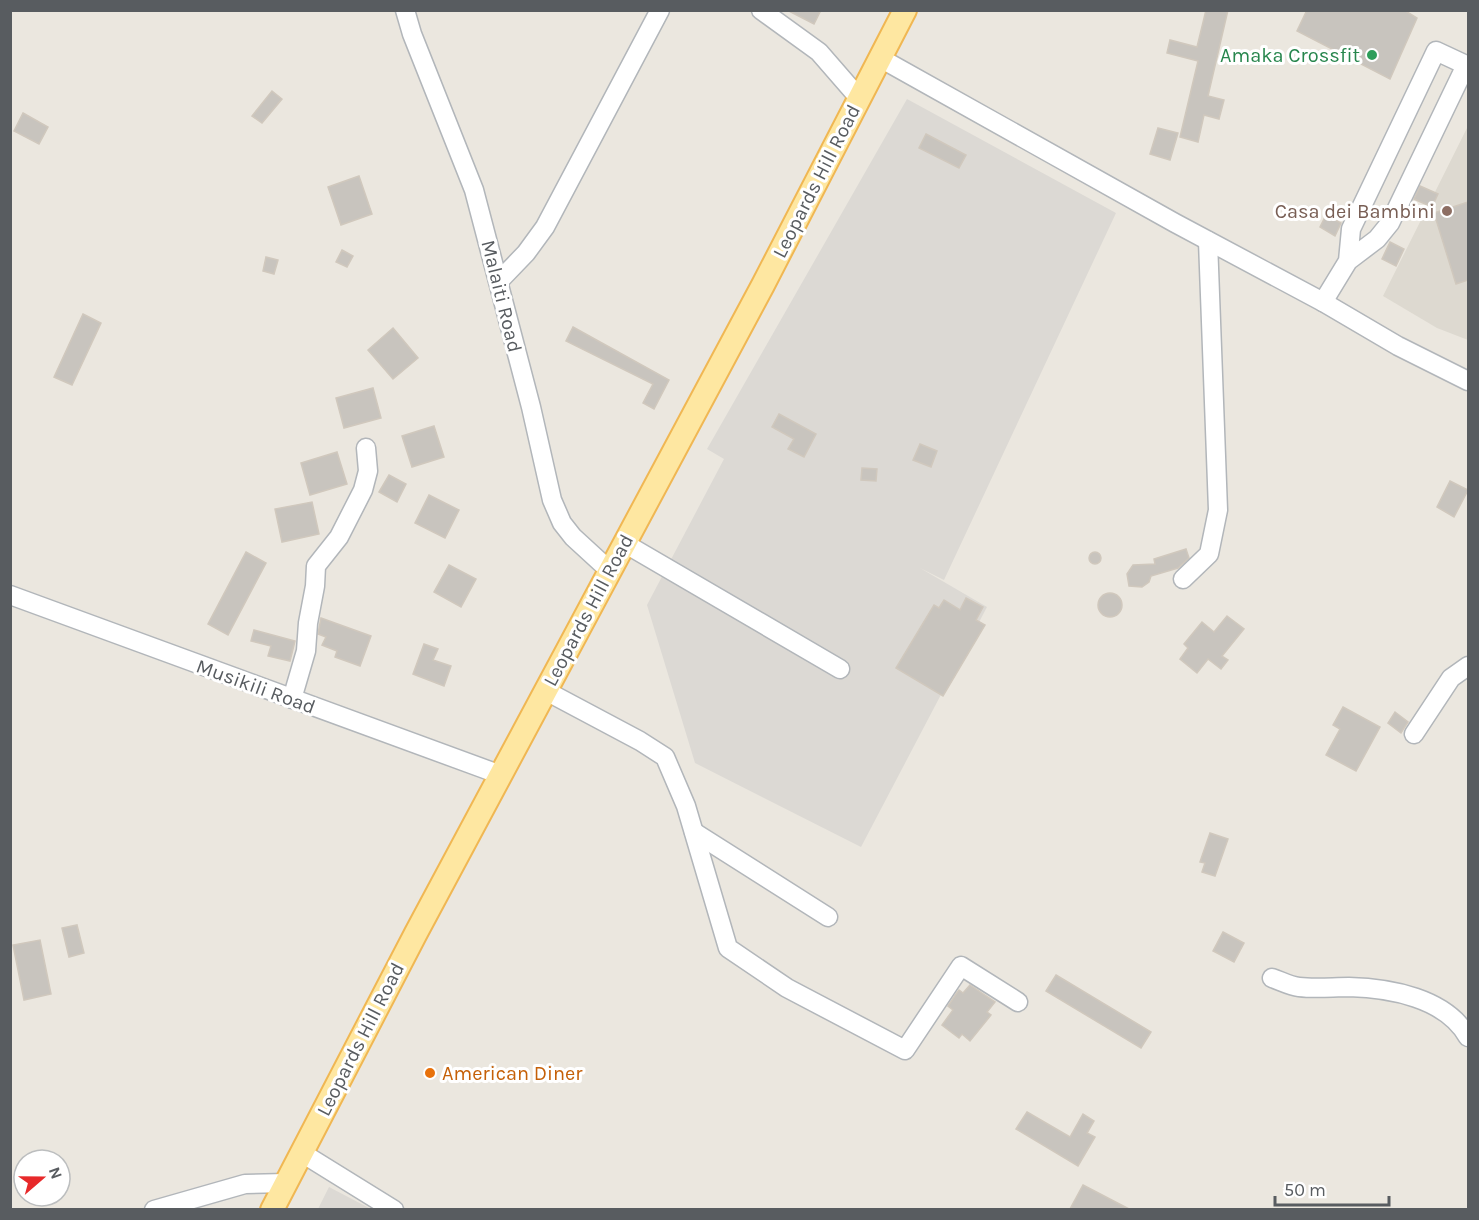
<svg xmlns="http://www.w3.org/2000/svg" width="1479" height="1220" font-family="Karla,sans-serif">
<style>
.industrial{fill:#dcd9d4}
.education{fill:#ddd9d0}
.building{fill:#c8c4be;stroke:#d0c8bd;stroke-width:1.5}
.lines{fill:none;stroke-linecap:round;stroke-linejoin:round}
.minor-casing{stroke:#b2b6ba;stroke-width:21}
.major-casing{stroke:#f0b753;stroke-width:26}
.minor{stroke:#fff;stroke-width:18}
.major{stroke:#fee7a1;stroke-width:22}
.leisure-dot{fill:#2e9e5b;stroke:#fff;stroke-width:2}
.education-dot{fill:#8d6e63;stroke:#fff;stroke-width:2}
.food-dot{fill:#e8710a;stroke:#fff;stroke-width:2}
.labels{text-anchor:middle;stroke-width:6;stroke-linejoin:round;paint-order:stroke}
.leisure-label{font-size:20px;fill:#27864d;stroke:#fff;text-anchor:end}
.street-label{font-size:20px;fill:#585c60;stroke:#fff}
.education-label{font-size:20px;fill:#785e54;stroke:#fff;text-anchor:end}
.food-label{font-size:20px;fill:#c56008;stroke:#fff;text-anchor:start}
</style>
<rect width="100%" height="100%" fill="#ebe7df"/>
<g class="industrial">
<polygon points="907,99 1116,213 944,580 920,568 987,607 861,847 695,763 647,605 724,459 707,449"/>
<polygon points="329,1187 371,1209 318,1209"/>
</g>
<polygon class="education" points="1468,126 1468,340 1437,328 1383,296"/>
<g class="building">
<polygon points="787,10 821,10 814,24"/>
<polygon points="1206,10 1228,10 1208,96 1224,100 1219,119 1204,115 1198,142 1180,137 1198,61 1167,53 1170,40 1197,47"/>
<polygon points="1307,10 1404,10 1417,18 1390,79 1297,31"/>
<polygon points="272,91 282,99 262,123 252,116"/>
<polygon points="23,113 48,127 39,144 14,131"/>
<polygon points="1158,128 1178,133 1170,160 1150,154"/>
<polygon points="926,134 966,155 959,168 919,148"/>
<polygon points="359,176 372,214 341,225 328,187"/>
<polygon points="1420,186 1438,194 1432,207 1414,199"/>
<polygon points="1468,202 1468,280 1456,284 1434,213"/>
<polygon points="1326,215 1341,223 1335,236 1320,227"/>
<polygon points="1390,242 1404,249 1396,266 1382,259"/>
<polygon points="342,250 353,256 347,267 336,262"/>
<polygon points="266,257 278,260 274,274 263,271"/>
<polygon points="83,314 101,323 72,385 54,377"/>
<polygon points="573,327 669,380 654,409 643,403 653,384 566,341"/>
<polygon points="393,328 418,358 393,379 368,350"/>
<polygon points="373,388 381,418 344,428 336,398"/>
<polygon points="779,414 816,434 804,457 788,449 794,439 772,427"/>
<polygon points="434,426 444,457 412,467 402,436"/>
<polygon points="920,444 937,451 931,467 913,460"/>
<polygon points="337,452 347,484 310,495 301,463"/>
<polygon points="862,468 877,469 876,481 861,480"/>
<polygon points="389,475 406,484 397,502 379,492"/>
<polygon points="1450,481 1468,490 1454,517 1437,507"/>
<polygon points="429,495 459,510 445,538 415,523"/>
<polygon points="312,502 319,534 282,542 275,509"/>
<polygon points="1186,549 1189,558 1178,568 1151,576 1149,582 1142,587 1129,586 1127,574 1133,565 1155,564 1154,559"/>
<circle cx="1095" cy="558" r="6"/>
<polygon points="246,552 266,563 228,635 208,624"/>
<polygon points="449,565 476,579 461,607 434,592"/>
<circle cx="1110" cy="605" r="12"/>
<polygon points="966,598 983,607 976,620 985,625 943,696 896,668 934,605 939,608 944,600 960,610"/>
<polygon points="1227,616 1244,629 1222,656 1228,660 1221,669 1208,659 1197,673 1180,659 1188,648 1184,644 1202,622 1214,632"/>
<polygon points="321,618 371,636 360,666 335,657 337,651 322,645 326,637 318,634"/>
<polygon points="254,630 295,641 290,661 268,656 271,646 251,641"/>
<polygon points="424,644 438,649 433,660 451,666 444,686 413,674"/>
<polygon points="1343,707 1380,727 1356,771 1326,755 1340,729 1333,725"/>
<polygon points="1395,712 1408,722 1401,733 1388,723"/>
<polygon points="1210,833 1228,839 1215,876 1202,872 1205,863 1200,862"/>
<polygon points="77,925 84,953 69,957 62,928"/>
<polygon points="1223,932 1244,943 1234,962 1213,951"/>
<polygon points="40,940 51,994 24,1000 13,945"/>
<polygon points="1056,975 1151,1032 1141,1048 1046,991"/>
<polygon points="970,985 995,1002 987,1012 991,1015 970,1041 962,1034 959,1038 942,1025 953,1010 948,1006 956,994 959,990 963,993"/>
<polygon points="1027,1112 1070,1137 1083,1114 1094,1121 1087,1133 1095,1137 1078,1166 1016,1129"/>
<polygon points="1083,1185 1129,1209 1070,1209"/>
</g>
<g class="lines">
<defs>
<g id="minor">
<polyline points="405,10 412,34 474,190 531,407 552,500 562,523 573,537 609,570"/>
<polyline points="761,10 819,52 859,98"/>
<polyline points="880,58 1175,223 1323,302 1398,346 1468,381"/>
<polyline points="499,281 526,253 545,227 660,10"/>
<polyline points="1323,302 1348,261 1351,229 1436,51 1466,65 1390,223 1377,239 1348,261"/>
<polyline points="624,543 840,669"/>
<polyline points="1183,579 1209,554 1218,510 1208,241"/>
<polyline points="10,595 501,775"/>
<polyline points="546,691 640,741 665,757 686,806 728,948 787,988 905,1050 961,966 1018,1002"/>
<polyline points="292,699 306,651 308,623 315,586 316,566 339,537 363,490 368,471 366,448"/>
<polyline points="1414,734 1451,678 1468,666"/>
<polyline points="694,832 828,917"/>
<path d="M1272 978C1281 981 1290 986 1299 987 1316 989 1333 987 1349 987 1390 988 1446 998 1468 1037"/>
<polyline points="302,1153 394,1210"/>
<polyline points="154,1210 245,1184 286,1183"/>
</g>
<polyline id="major" points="272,1210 416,933 763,285 905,10"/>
</defs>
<use href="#minor" class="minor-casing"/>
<use href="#major" class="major-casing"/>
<use href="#minor" class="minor"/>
<use href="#major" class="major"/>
</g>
<circle class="leisure-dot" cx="1372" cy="55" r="6"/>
<circle class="education-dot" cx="1447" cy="211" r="6"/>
<circle class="food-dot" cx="430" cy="1073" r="6"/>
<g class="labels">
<g class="leisure-label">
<text x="1360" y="62">Amaka Crossfit</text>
</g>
<g class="street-label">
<text transform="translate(816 181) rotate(-63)" y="7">Leopards Hill Road</text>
<text transform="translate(502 296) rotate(76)" y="7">Malaiti Road</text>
<text transform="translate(588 610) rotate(-62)" y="7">Leopards Hill Road</text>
<text transform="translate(256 686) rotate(20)" y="7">Musikili Road</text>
<text transform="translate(360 1039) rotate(-63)" y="7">Leopards Hill Road</text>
</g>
<g class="education-label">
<text x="1435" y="218">Casa dei Bambini</text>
</g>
<g class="food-label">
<text x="442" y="1080">American Diner</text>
</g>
</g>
<rect width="1479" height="1220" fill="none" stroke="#585c60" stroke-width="24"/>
<g transform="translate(42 1178) rotate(70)"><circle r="28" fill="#ffffff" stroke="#bcbebf" stroke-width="1.5"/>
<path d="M0-4.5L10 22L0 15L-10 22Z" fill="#e7292a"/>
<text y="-9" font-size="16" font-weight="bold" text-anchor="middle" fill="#585c60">N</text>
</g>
<path d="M1275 1196v9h114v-9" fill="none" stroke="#585c60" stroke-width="3"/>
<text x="1284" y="1196" font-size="18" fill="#585c60" stroke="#ffffff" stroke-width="4.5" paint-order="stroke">50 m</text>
</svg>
